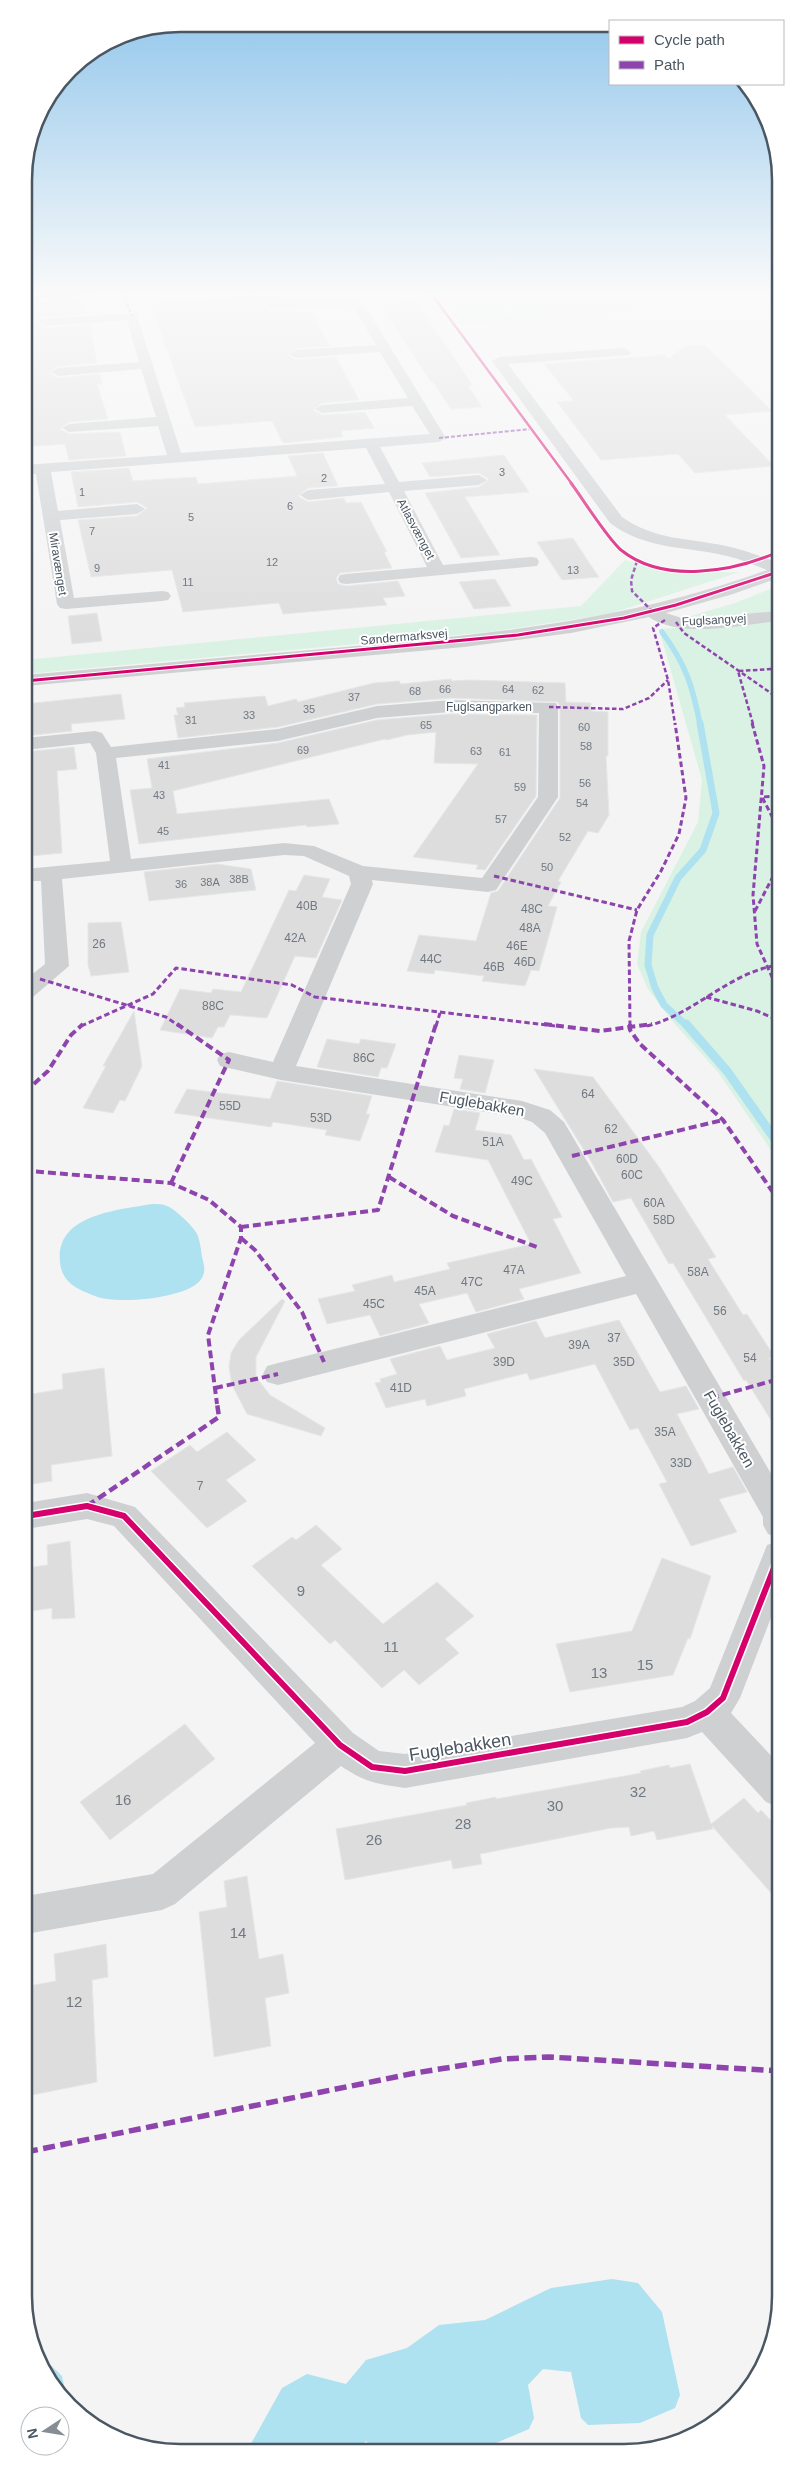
<svg xmlns="http://www.w3.org/2000/svg" width="804" height="2476" font-family="Helvetica,sans-serif">
<style>
.green{fill:#d9f2e3}
.water{fill:#aee2f0}
.lines{fill:none;stroke-linecap:round;stroke-linejoin:round}
.stream-far2{stroke:#aee2f0;stroke-width:5.5}
.stream-far1{stroke:#aee2f0;stroke-width:7}
.stream{stroke:#aee2f0;stroke-width:9}
.building{fill:#ddddde;stroke:#e5e6e7}
.minor{fill:#ced0d2;fill-rule:evenodd}
.quiet-far5{stroke:#8e44ad;stroke-width:2;stroke-dasharray:4 2;stroke-linecap:butt}
.quiet-far4{stroke:#8e44ad;stroke-width:2.5;stroke-dasharray:4.5 2.5;stroke-linecap:butt}
.quiet-far3{stroke:#8e44ad;stroke-width:3;stroke-dasharray:5.5 3;stroke-linecap:butt}
.quiet-far2{stroke:#8e44ad;stroke-width:4;stroke-dasharray:8 4;stroke-linecap:butt}
.quiet-far1{stroke:#8e44ad;stroke-width:4.5;stroke-dasharray:9 4.5;stroke-linecap:butt}
.quiet{stroke:#8e44ad;stroke-width:5.5;stroke-dasharray:12 5.5;stroke-linecap:butt}
.cycleway-far2-casing{stroke:#fff;stroke-width:4}
.cycleway-far1-casing{stroke:#fff;stroke-width:5}
.cycleway-casing{stroke:#fff;stroke-width:9}
.cycleway-far2{stroke:#d6006c;stroke-width:2.5}
.cycleway-far1{stroke:#d6006c;stroke-width:3}
.cycleway{stroke:#d6006c;stroke-width:6}
.labels{text-anchor:middle;stroke-width:4;stroke-linejoin:round;paint-order:stroke}
.far-number-label{font-size:11px;fill:#707881}
.far-street-label{font-size:12px;fill:#4a5661;stroke:#fff}
.number-label{font-size:12px;fill:#707881}
.street-label{font-size:15px;fill:#4a5661;stroke:#fff}
.near-number-label{font-size:15px;fill:#707881}
.near-street-label{font-size:18px;fill:#4a5661;stroke:#fff}
.rim{fill:none;stroke:#4a5661;stroke-width:2.5}
</style>
<rect width="100%" height="100%" fill="#f4f4f4"/>
<g class="green">
<polygon points="438,292 759,292 775,302 461,324"/>
<path d="M625 560C663 571 700 573 740 572L609 614 489 632 25 674V660L581 606Z"/>
<polygon points="778,586 778,613 681,619 735,603"/>
<polygon points="778,621 779,1162 718,1072 673,1022 648,989 637,964 641,932 698,822 702,780 659,629"/>
</g>
<g class="water">
<path d="M152 1204C157 1204 163 1204 167 1206 174 1208 194 1227 197 1234 200 1240 201 1250 202 1257 204 1265 206 1271 202 1278 190 1299 115 1305 95 1296 77 1289 62 1283 60 1262 55 1214 119 1210 152 1204Z"/>
<polygon points="612,2279 638,2283 662,2312 680,2395 675,2408 640,2423 588,2425 581,2418 571,2372 543,2369 528,2385 534,2418 529,2429 496,2443 490,2449 373,2449 366,2441 358,2449 248,2449 282,2388 307,2374 346,2384 366,2360 407,2348 439,2325 485,2320 551,2288"/>
<polygon points="35,2350 62,2376 68,2404 40,2365"/>
</g>
<g class="lines">
<path class="stream-far2" d="M662 632C686 665 692 684 700 724"/>
<polyline class="stream-far1" points="687,1026 664,1005 655,988 648,965 650,935 678,878 703,850 716,813 700,723"/>
<polyline class="stream" points="686,1024 727,1071 779,1145"/>
</g>
<g class="building">
<polygon points="245,292 294,292 297,299 272,300 264,307 272,312 311,312 330,346 296,348 287,355 296,360 336,357 359,400 322,403 313,410 322,415 365,412 374,428 341,431 343,437 283,443 272,421 195,427 150,303 247,296"/>
<polygon points="79,298 80,302 84,302 87,314 41,317 37,322 45,328 90,325 97,363 58,366 49,373 58,378 100,374 102,384 97,384 108,419 69,422 60,429 69,434 120,432 126,456 69,460 65,444 24,447 24,301"/>
<polygon points="416,301 473,386 468,386 482,407 451,409 433,382 431,382 380,304"/>
<polygon points="686,346 706,346 772,411 725,415 774,466 695,473 678,454 601,460 557,402 574,401 544,364 665,355 668,359"/>
<polygon points="323,453 338,486 308,488 298,496 308,502 344,498 346,503 361,502 387,552 384,552 392,568 340,573 336,578 338,584 346,586 398,581 405,596 383,598 387,605 283,614 279,603 183,612 172,570 91,577 78,520 137,516 147,508 137,502 78,507 71,472 129,468 133,481 196,477 198,484 297,476 288,456"/>
<polygon points="504,455 529,492 465,497 500,555 461,558 425,493 479,487 489,479 479,473 430,477 422,463"/>
<polygon points="573,538 590,564 599,577 562,580 537,542"/>
<polygon points="495,579 511,606 474,609 459,582"/>
<polygon points="97,613 102,641 72,644 68,616"/>
<polygon points="451,679 452,681 470,680 565,683 566,702 591,703 591,711 608,712 608,756 606,756 609,815 598,833 588,831 558,881 561,882 548,906 557,907 539,971 531,970 525,986 482,981 484,976 435,970 434,974 407,971 419,935 476,941 491,893 498,891 560,798 560,707 558,702 451,698 377,704 278,727 178,738 174,715 178,715 176,708 185,707 184,703 265,696 268,706 296,699 298,702 374,683 399,681 401,684"/>
<polygon points="121,694 125,719 71,724 72,731 25,736 25,704"/>
<polygon points="451,714 537,715 536,796 485,870 476,869 478,865 413,857 478,764 434,763 436,732 407,735 387,740 385,739 173,791 177,814 329,799 339,824 307,827 306,825 139,844 130,790 152,788 147,759 278,743 377,720"/>
<polygon points="74,747 77,769 57,771 62,853 31,856 27,807 25,807 25,752"/>
<polygon points="217,864 251,869 256,890 149,901 144,872"/>
<polygon points="304,875 330,879 322,897 342,900 316,958 295,956 267,1018 230,1015 224,1027 218,1027 212,1038 160,1030 180,989 211,993 213,989 241,992 289,890 296,891"/>
<polygon points="121,922 129,972 91,976 88,965 88,923"/>
<polygon points="134,1011 142,1066 125,1101 120,1100 113,1113 83,1108 106,1066 103,1066"/>
<polygon points="327,1039 359,1044 361,1039 396,1044 387,1068 381,1068 378,1077 317,1067"/>
<polygon points="459,1055 494,1060 485,1093 460,1089 463,1079 454,1078"/>
<polygon points="534,1069 593,1077 659,1167 716,1257 708,1259 743,1315 747,1314 774,1356 769,1358 779,1374 779,1433 746,1380 744,1381 673,1263 669,1264 631,1198 613,1202 592,1163"/>
<polygon points="277,1081 372,1096 366,1114 370,1114 360,1141 325,1135 327,1130 273,1122 271,1127 174,1113 187,1089 270,1099"/>
<polygon points="454,1109 480,1113 475,1130 511,1135 524,1160 531,1159 562,1217 553,1219 581,1273 519,1289 524,1299 476,1312 467,1293 419,1304 429,1323 380,1336 370,1315 327,1324 318,1299 355,1291 352,1285 392,1275 394,1282 450,1269 447,1263 531,1244 488,1160 435,1152 444,1125 449,1126"/>
<polygon points="282,1299 285,1301 256,1357 256,1377 270,1395 325,1428 321,1436 247,1414 232,1385 229,1367 231,1353 239,1340"/>
<polygon points="619,1320 660,1392 686,1386 699,1409 677,1414 709,1474 733,1467 747,1492 719,1499 737,1532 691,1546 659,1484 667,1482 638,1428 630,1430 595,1364 530,1380 527,1373 464,1389 466,1396 427,1406 425,1399 386,1408 375,1383 381,1382 380,1379 397,1374 390,1359 440,1346 447,1360 495,1348 487,1334 536,1321 545,1338"/>
<polygon points="104,1368 112,1456 51,1465 52,1481 26,1485 26,1395 63,1389 62,1374"/>
<polygon points="227,1432 256,1460 226,1480 247,1501 207,1528 151,1471 190,1445 197,1452"/>
<polygon points="316,1525 342,1549 321,1565 383,1624 437,1582 474,1616 445,1639 459,1653 419,1685 404,1670 382,1688 335,1640 330,1644 252,1566 292,1537 296,1540"/>
<polygon points="70,1541 75,1618 52,1619 52,1608 26,1612 26,1568 48,1565 47,1545"/>
<polygon points="662,1558 711,1576 690,1639 688,1638 673,1675 570,1692 556,1644 632,1631"/>
<polygon points="185,1724 215,1759 110,1840 80,1802"/>
<polygon points="690,1764 711,1824 744,1798 758,1813 761,1810 779,1829 779,1902 712,1826 713,1829 657,1840 654,1831 631,1836 629,1827 611,1828 480,1854 482,1864 453,1869 451,1860 345,1880 336,1829 467,1805 466,1803 496,1797 496,1799 641,1773 640,1771 669,1765 670,1768"/>
<polygon points="247,1876 259,1959 283,1954 289,1993 265,1998 271,2046 214,2057 199,1912 227,1907 224,1881"/>
<polygon points="106,1944 108,1977 92,1980 97,2082 32,2095 29,1986 56,1981 54,1954"/>
</g>
<g class="lines">
<g class="minor">
<polygon points="356,297 362,301 446,438 439,442 380,447 399,482 479,475 487,480 479,485 404,491 443,565 531,557 537,558 539,562 537,566 346,584 340,583 338,579 340,575 346,574 427,567 389,492 308,500 300,495 308,490 385,484 366,448 51,472 58,511 137,504 145,509 137,514 60,520 74,598 162,591 168,592 171,596 168,600 162,601 66,609 60,608 57,604 36,474 24,474 24,465 167,455 158,426 69,432 62,428 69,424 156,417 141,369 58,376 51,372 58,368 139,362 127,320 45,326 39,322 41,319 136,313 181,453 430,434 412,406 322,413 315,409 322,405 408,398 380,352 296,358 289,354 296,350 376,345 352,305 272,310 266,306 272,302"/>
<path d="M624 348 631 352 629 355 508 364 622 517C654 540 688 538 726 546 744 550 761 556 778 563V578L733 594 666 613 685 619 778 611V621C740 625 681 639 649 617L571 633 464 647 25 686V675C132 666 238 656 345 647 492 634 627 621 767 570 754 565 741 559 727 556 686 546 646 550 610 523L492 361 499 357Z"/>
<path d="M451 700 556 703 558 707V797L496 890 488 892 372 880 373 884 296 1066 522 1101 550 1110 564 1122 779 1487V1538L768 1534 763 1525V1517L636 1294 278 1385 267 1382 263 1374 267 1366 278 1363 626 1276 545 1133 532 1122 518 1117 281 1080 220 1066 217 1060 220 1054 229 1052 273 1062 351 884 349 876 304 856 284 855 62 879 69 966 33 997 25 999V980L45 964 41 881H25V869L110 861 96 753 90 743 25 750V738L95 731 102 733 111 747 278 729 377 706ZM451 712 539 713 538 797 482 878 363 866 314 846 284 843 131 859 116 758 278 741 377 718Z"/>
<path d="M87 1493 135 1507 353 1733 379 1751 405 1754 682 1707 695 1701 710 1688 767 1545 779 1541V1597L740 1698 731 1713 779 1764V1807L766 1802 702 1732 687 1738 405 1788C377 1784 364 1782 341 1766L175 1904 162 1910 26 1934V1896L153 1874 315 1743 114 1526 87 1519 26 1529V1503Z"/>
</g>
<g class="quiet-far5">
<polyline points="122,292 132,316"/>
<polyline points="439,438 531,429"/>
</g>
<g class="quiet-far4">
<polyline points="637,561 631,580 632,591 653,612"/>
<polyline points="665,620 653,628 668,680 675,724"/>
<polyline points="676,622 684,633 778,698"/>
<polyline points="549,707 623,709 649,698 668,680"/>
<polyline points="753,724 738,671 773,669"/>
</g>
<g class="quiet-far3">
<polyline points="752,723 764,766 753,895 757,944 778,990"/>
<polyline points="778,796 762,797 778,828"/>
<polyline points="494,876 637,910"/>
<polyline points="755,911 778,867"/>
<polyline points="40,979 166,1017 179,1026"/>
<polyline points="706,997 757,1011 778,1020"/>
<polyline points="81,1026 153,994 176,968 292,985 315,997 555,1026"/>
<polyline points="436,1026 440,1013"/>
<polyline points="630,1026 629,941 637,910 661,871 679,834 686,798 675,723"/>
<path d="M647 1026C695 1014 728 973 778 965"/>
</g>
<g class="quiet-far2">
<polyline points="544,1024 600,1031 652,1024"/>
<polyline points="630,1024 630,1030 640,1044 723,1120 779,1201"/>
<polyline points="25,1092 48,1071 71,1035 83,1024"/>
<polyline points="572,1156 723,1120"/>
<polyline points="25,1168 29,1171 171,1183 209,1200 241,1227 241,1238 208,1335 217,1404"/>
<polyline points="389,1177 453,1216 537,1247"/>
<polyline points="171,1183 229,1060 177,1024"/>
<polyline points="241,1227 378,1210 436,1024"/>
<polyline points="241,1238 255,1250 302,1312 324,1362"/>
<polyline points="215,1388 278,1374"/>
<polyline points="711,1398 779,1379"/>
</g>
<polyline class="quiet-far1" points="87,1506 219,1417 217,1403"/>
<polyline class="quiet" points="26,2152 415,2073 502,2059 549,2057 780,2071"/>
<defs>
<g id="cycleway-far2">
<polyline points="430,292 572,484"/>
<polyline points="24,298 106,292"/>
</g>
<g id="cycleway-far1">
<path d="M571 483C583 499 607 538 621 550 663 584 733 572 778 552"/>
<polyline points="25,681 518,635 624,618 676,605 778,572"/>
</g>
<polyline id="cycleway" points="26,1516 87,1506 124,1516 340,1745 372,1767 405,1771 687,1722 707,1712 723,1698 779,1555"/>
</defs>
<use href="#cycleway-far2" class="cycleway-far2-casing"/>
<use href="#cycleway-far1" class="cycleway-far1-casing"/>
<use href="#cycleway" class="cycleway-casing"/>
<use href="#cycleway-far2" class="cycleway-far2"/>
<use href="#cycleway-far1" class="cycleway-far1"/>
<use href="#cycleway" class="cycleway"/>
</g>
<linearGradient id="sky" x2="0" y2="1"><stop stop-color="#91c6eb"/><stop offset="0.46" stop-color="#fafafa"/><stop offset="1" stop-color="#fafafa" stop-opacity="0"/></linearGradient>
<rect width="804" height="639" fill="url(#sky)"/>
<g class="labels">
<g class="far-number-label">
<text x="502" y="476">3</text>
<text x="324" y="482">2</text>
<text x="82" y="496">1</text>
<text x="290" y="510">6</text>
<text x="191" y="521">5</text>
<text x="92" y="535">7</text>
<text x="272" y="566">12</text>
<text x="97" y="572">9</text>
<text x="573" y="574">13</text>
<text x="188" y="586">11</text>
<text x="445" y="693">66</text>
<text x="508" y="693">64</text>
<text x="538" y="694">62</text>
<text x="415" y="695">68</text>
<text x="354" y="701">37</text>
<text x="309" y="713">35</text>
<text x="249" y="719">33</text>
<text x="191" y="724">31</text>
<text x="426" y="729">65</text>
<text x="584" y="731">60</text>
<text x="586" y="750">58</text>
<text x="303" y="754">69</text>
<text x="476" y="755">63</text>
<text x="505" y="756">61</text>
<text x="164" y="769">41</text>
<text x="585" y="787">56</text>
<text x="520" y="791">59</text>
<text x="159" y="799">43</text>
<text x="582" y="807">54</text>
<text x="501" y="823">57</text>
<text x="163" y="835">45</text>
<text x="565" y="841">52</text>
<text x="547" y="871">50</text>
<text x="239" y="883">38B</text>
<text x="210" y="886">38A</text>
<text x="181" y="888">36</text>
</g>
<g class="far-street-label">
<text transform="translate(416 529) rotate(62)" y="4">Atlasvænget</text>
<text transform="translate(58 564) rotate(81)" y="4">Miravænget</text>
<text transform="translate(714 620) rotate(-3)" y="4">Fuglsangvej</text>
<text transform="translate(404 637) rotate(-5)" y="4">Søndermarksvej</text>
<text x="489" y="711">Fuglsangparken</text>
</g>
<g class="number-label">
<text x="307" y="910">40B</text>
<text x="532" y="913">48C</text>
<text x="530" y="932">48A</text>
<text x="295" y="942">42A</text>
<text x="99" y="948">26</text>
<text x="517" y="950">46E</text>
<text x="431" y="963">44C</text>
<text x="525" y="966">46D</text>
<text x="494" y="971">46B</text>
<text x="213" y="1010">88C</text>
<text x="364" y="1062">86C</text>
<text x="588" y="1098">64</text>
<text x="230" y="1110">55D</text>
<text x="321" y="1122">53D</text>
<text x="611" y="1133">62</text>
<text x="493" y="1146">51A</text>
<text x="627" y="1163">60D</text>
<text x="632" y="1179">60C</text>
<text x="522" y="1185">49C</text>
<text x="654" y="1207">60A</text>
<text x="664" y="1224">58D</text>
<text x="514" y="1274">47A</text>
<text x="698" y="1276">58A</text>
<text x="472" y="1286">47C</text>
<text x="425" y="1295">45A</text>
<text x="374" y="1308">45C</text>
<text x="720" y="1315">56</text>
<text x="614" y="1342">37</text>
<text x="579" y="1349">39A</text>
<text x="750" y="1362">54</text>
<text x="504" y="1366">39D</text>
<text x="624" y="1366">35D</text>
<text x="401" y="1392">41D</text>
<text x="665" y="1436">35A</text>
<text x="681" y="1467">33D</text>
<text x="200" y="1490">7</text>
</g>
<g class="street-label">
<text transform="translate(482 1104) rotate(10)" y="5">Fuglebakken</text>
<text transform="translate(729 1429) rotate(60)" y="5">Fuglebakken</text>
</g>
<g class="near-number-label">
<text x="301" y="1596">9</text>
<text x="391" y="1652">11</text>
<text x="645" y="1670">15</text>
<text x="599" y="1678">13</text>
<text x="638" y="1797">32</text>
<text x="123" y="1805">16</text>
<text x="555" y="1811">30</text>
<text x="463" y="1829">28</text>
<text x="374" y="1845">26</text>
<text x="238" y="1938">14</text>
<text x="74" y="2007">12</text>
</g>
<g class="near-street-label">
<text transform="translate(460 1747) rotate(-9)" y="6">Fuglebakken</text>
</g>
</g>
<path d="M0 0H804V2476H0ZM180 32H624A148 148 0 0 1 772 180V2296A148 148 0 0 1 624 2444H180A148 148 0 0 1 32 2296V180A148 148 0 0 1 180 32Z" fill="#fff" fill-rule="evenodd"/>
<path class="rim" d="M180 32H624A148 148 0 0 1 772 180V2296A148 148 0 0 1 624 2444H180A148 148 0 0 1 32 2296V180A148 148 0 0 1 180 32Z"/>
<rect x="609" y="20" width="175" height="65" fill="#ffffff" stroke="#b7bbc0"/>
<rect x="619" y="36" width="25" height="8" fill="#d6006c" stroke="#b7bbc0"/>
<text x="654" y="45" font-size="15" fill="#4a5661">Cycle path</text>
<rect x="619" y="61" width="25" height="8" fill="#8e44ad" stroke="#b7bbc0"/>
<text x="654" y="70" font-size="15" fill="#4a5661">Path</text>
<g transform="translate(45 2431) rotate(258)"><circle r="24" fill="#ffffff" stroke="#b7bbc0"/>
<path d="M0-4L9 19L0 12L-9 19Z" fill="#868d94"/>
<text y="-8" font-size="14" font-weight="bold" text-anchor="middle" fill="#4a5661">N</text>
</g>
</svg>
